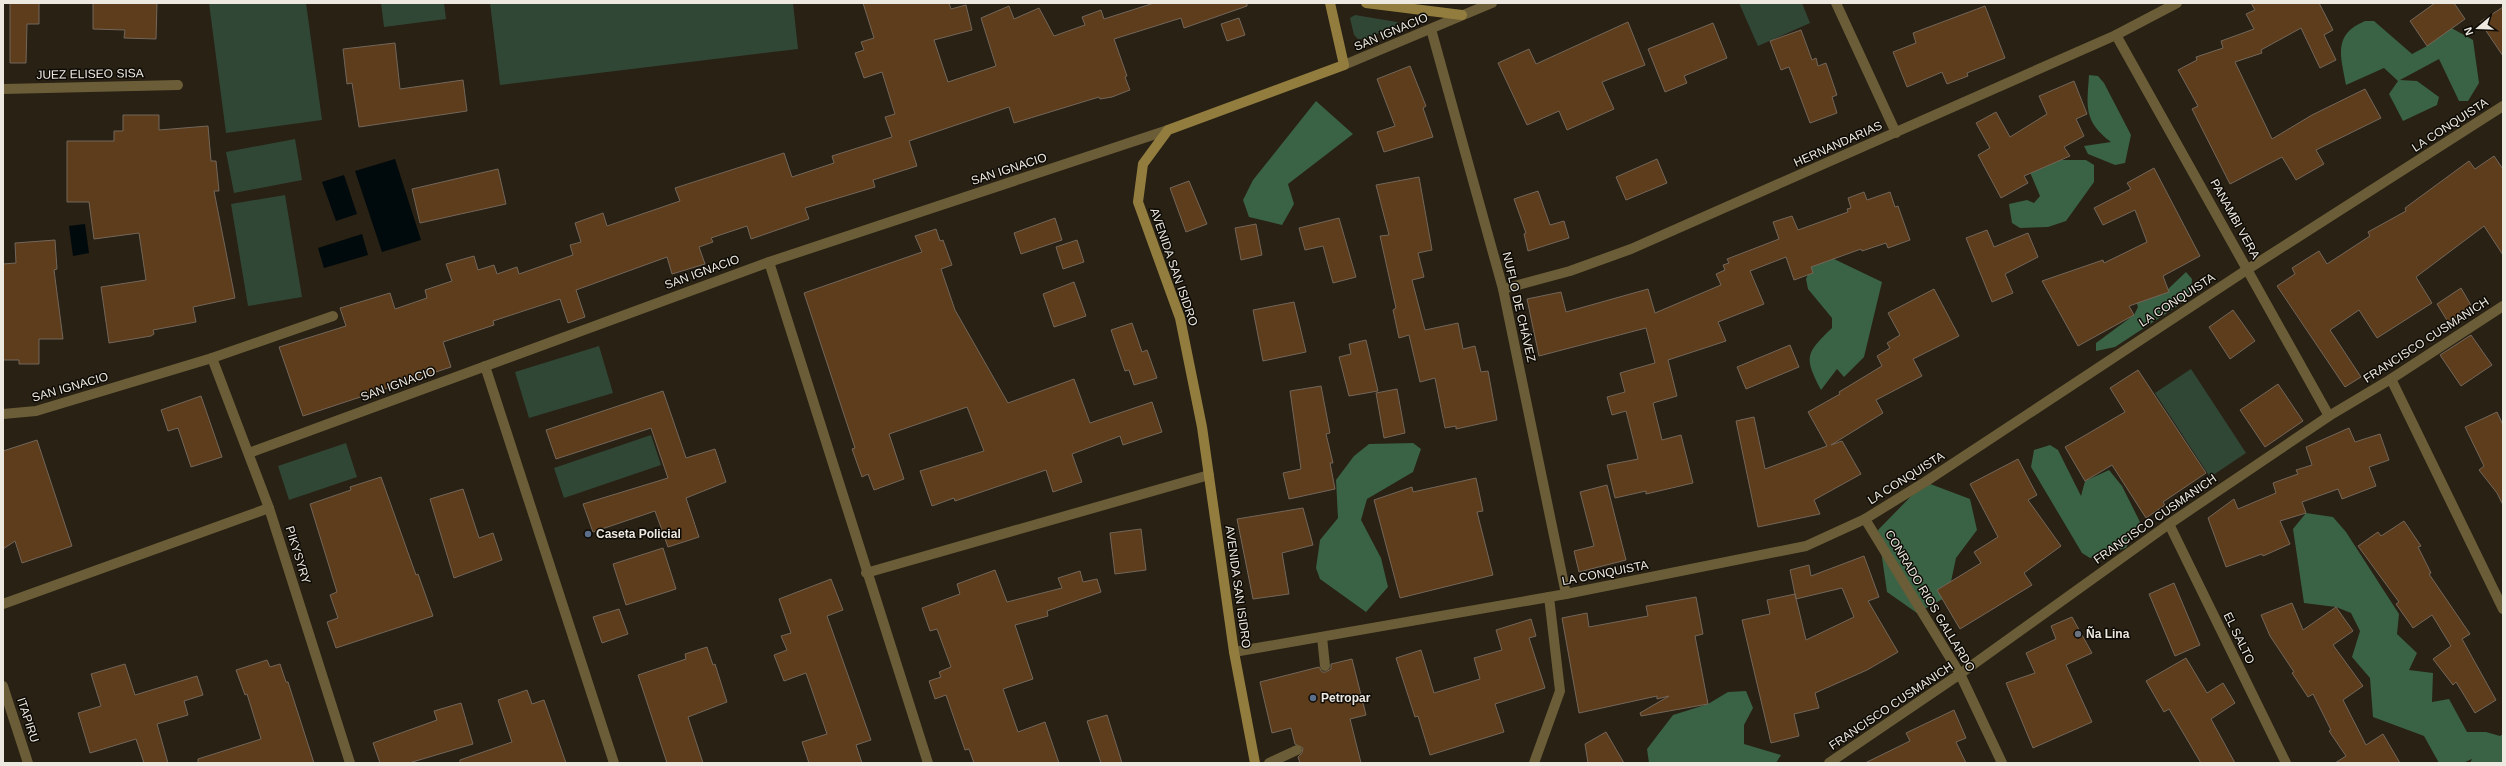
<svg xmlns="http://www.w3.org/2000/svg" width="2506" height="766" font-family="Helvetica,sans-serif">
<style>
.green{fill:#314736}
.forest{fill:#3a6244}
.water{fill:#000a0d}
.building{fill:#5d3d1b;stroke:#73665a}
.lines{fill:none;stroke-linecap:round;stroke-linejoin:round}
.service{stroke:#6a5d37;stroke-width:10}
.minor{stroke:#6a5d37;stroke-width:10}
.tertiary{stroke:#6a5d37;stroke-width:10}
.secondary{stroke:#927d3f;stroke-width:10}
.service-dot{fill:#5c6f8a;stroke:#0e0b06;stroke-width:1.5}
.worship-dot{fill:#6b7280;stroke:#0e0b06;stroke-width:1.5}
.labels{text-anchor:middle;stroke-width:3;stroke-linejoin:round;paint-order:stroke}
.street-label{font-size:12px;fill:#ede9e0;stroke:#0e0b06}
.poi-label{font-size:12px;font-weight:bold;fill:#ede9e0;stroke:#0e0b06;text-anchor:start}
</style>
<rect width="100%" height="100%" fill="#282114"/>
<g class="green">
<polygon points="209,3 306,3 322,120 226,133"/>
<polygon points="381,3 444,3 446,19 384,27"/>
<polygon points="490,3 793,3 798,49 500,85"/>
<polygon points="1739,3 1802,3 1810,23 1758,46"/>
<polygon points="1355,15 1397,22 1399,24 1366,39 1358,39 1354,35 1350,18"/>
<polygon points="295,139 302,180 234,193 226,152"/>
<polygon points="285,195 302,297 248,306 231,204"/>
<polygon points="599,346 613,393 529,418 515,372"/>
<polygon points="2191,369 2246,453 2210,477 2155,393"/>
<polygon points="651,435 661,465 564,498 554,468"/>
<polygon points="346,443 357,477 289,500 278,466"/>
</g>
<g class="forest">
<path d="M2365 21H2374L2412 54 2427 46 2446 25 2473 40 2479 83 2468 101H2459L2439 59 2400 80 2417 81 2439 97 2437 105 2403 121 2389 94 2398 81 2384 68 2346 85C2341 56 2332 35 2365 21Z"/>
<path d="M2089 75 2098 76 2104 83 2131 135 2125 163 2115 165 2088 154 2084 146 2111 142C2083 121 2087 106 2089 75Z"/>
<polygon points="1316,101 1353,134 1288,184 1294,204 1282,225 1249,217 1243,200 1253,180"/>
<polygon points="2031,160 2086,160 2094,165 2094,182 2066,221 2048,227 2020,228 2012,223 2009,204 2027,200 2034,203 2040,196 2029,170"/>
<path d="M1832 258 1882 282 1864 357 1844 377 1837 369 1821 390C1804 357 1805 354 1832 328V318L1808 289 1806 279 1812 265Z"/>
<polygon points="2186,272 2192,279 2191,290 2179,305 2115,347 2096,351 2096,343 2134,315 2138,307 2131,287 2166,291"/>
<polygon points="1413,443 1421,449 1413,472 1367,499 1361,520 1381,558 1388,587 1366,612 1320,579 1316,568 1320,540 1338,518 1336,480 1354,456 1369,444"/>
<polygon points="2050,445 2058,450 2081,496 2085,481 2109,470 2122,486 2140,522 2126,548 2090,558 2082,553 2031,467 2034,450"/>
<polygon points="1925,482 1970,499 1977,530 1956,558 1948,596 1917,613 1887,592 1878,530"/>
<polygon points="2306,513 2333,517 2346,532 2399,614 2397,634 2417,653 2409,670 2433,673 2432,702 2449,699 2467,732 2486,732 2500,736 2503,734 2503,763 2470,763 2472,759 2463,763 2439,763 2424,736 2373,717 2370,678 2352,657 2360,631 2351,613 2336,607 2304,603 2293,529"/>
<polygon points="1746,691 1753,708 1744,725 1744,744 1781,755 1776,763 1649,763 1647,749 1673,715 1708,704 1728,692"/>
</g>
<g class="water">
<polygon points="395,159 421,240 382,252 355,171"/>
<polygon points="344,175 357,214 336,221 322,182"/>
<polygon points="85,224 89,253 73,256 69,226"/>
<polygon points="362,234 368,255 324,268 318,248"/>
</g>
<g class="building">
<polygon points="10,3 39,3 39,24 27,24 26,63 10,63"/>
<polygon points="93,3 157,3 156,39 124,38 125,30 93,29"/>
<polygon points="863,3 949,3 951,9 966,5 972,30 934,40 948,82 996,66 981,18 1009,6 1014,19 1039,8 1054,36 1085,25 1082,17 1101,10 1104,19 1154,3 1247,3 1247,6 1184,28 1181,18 1114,39 1127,76 1125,77 1130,90 1112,97 1100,99 1099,97 1014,123 1009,107 909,141 917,166 873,180 875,187 805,208 809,219 751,239 747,226 711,238 713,242 699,247 705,264 672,274 667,257 576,290 585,317 568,323 560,299 493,321 494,325 443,342 451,367 303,416 279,347 346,326 340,308 390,293 395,309 427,298 425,290 452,281 446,264 474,256 478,270 494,265 497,274 517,267 519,274 573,255 570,245 581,242 575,223 603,213 607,226 680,201 675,188 784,153 792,177 834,163 832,156 892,137 885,117 895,114 882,72 864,78 855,53 864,50 861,42 874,38"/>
<polygon points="2251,3 2319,3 2333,30 2324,35 2336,60 2320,68 2301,28 2261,50 2262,53 2235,62 2272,139 2312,115 2365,89 2381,118 2316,150 2324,164 2296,180 2282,157 2230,184 2192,109 2198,106 2178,70 2197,60 2196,57 2223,48 2221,41 2254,29 2246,14 2255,10"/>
<polygon points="2435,3 2454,3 2465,19 2427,46 2410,21"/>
<polygon points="1985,6 2005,58 1967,73 1968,76 1947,84 1942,72 1907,87 1893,52 1916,43 1913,33"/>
<polygon points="2503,7 2503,56 2480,22"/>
<polygon points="1239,18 1245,35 1227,41 1221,24"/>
<polygon points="1628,22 1645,65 1602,82 1614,109 1567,130 1559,111 1527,125 1498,63 1529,49 1536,64"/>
<polygon points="1713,23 1727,58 1684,76 1687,83 1665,92 1648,49"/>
<polygon points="1801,30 1812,60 1816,58 1818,66 1826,63 1837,95 1832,97 1837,113 1810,123 1789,67 1781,70 1770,41"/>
<polygon points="395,43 400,89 463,80 467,111 359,127 352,83 347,84 343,49"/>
<polygon points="1410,66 1426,106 1423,108 1433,137 1384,152 1377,132 1395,126 1377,79"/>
<polygon points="2074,81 2087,114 2076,119 2084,136 2064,147 2070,156 2024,176 2028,183 2001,198 1978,155 1990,148 1976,123 1996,112 2010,137 2047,114 2039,96"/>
<polygon points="123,115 159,115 159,130 208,126 211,161 216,161 219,191 214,191 235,298 193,307 196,322 153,330 154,334 151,336 109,343 101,287 146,280 139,233 94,239 89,202 67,202 67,141 114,141 114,131 123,131"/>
<polygon points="2494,156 2503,169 2503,255 2484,226 2416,277 2432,303 2377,338 2359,310 2330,330 2361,377 2345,387 2277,286 2295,274 2292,268 2319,251 2327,264 2370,236 2368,232 2406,211 2405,208 2469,161 2475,169"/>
<polygon points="1657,159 1667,183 1626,200 1616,177"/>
<polygon points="2154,168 2200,256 2163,276 2169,292 2129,306 2134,315 2078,346 2042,281 2103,260 2104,263 2147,242 2135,210 2103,225 2094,208 2131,189 2127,183"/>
<polygon points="498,169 506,204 420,223 412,189"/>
<polygon points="1419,177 1432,250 1418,253 1424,277 1412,280 1425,330 1458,323 1463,349 1475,346 1481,372 1488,371 1497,420 1456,429 1456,426 1445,428 1435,378 1420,382 1409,335 1399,338 1393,310 1396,308 1380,236 1389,235 1376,185"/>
<polygon points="1189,181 1207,224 1186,232 1170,188"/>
<polygon points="1538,191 1550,225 1564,221 1569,238 1528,251 1524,234 1526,233 1514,199"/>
<polygon points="1864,192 1867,200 1890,192 1895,207 1898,206 1910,240 1888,248 1886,243 1862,251 1861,249 1811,267 1813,273 1794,280 1786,257 1750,271 1764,304 1718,322 1726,341 1668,360 1677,396 1653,403 1662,440 1681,435 1693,483 1646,494 1646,491 1615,498 1607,465 1638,459 1626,411 1612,415 1607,397 1625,392 1620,373 1655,363 1646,328 1539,356 1527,299 1561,292 1566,312 1648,289 1655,313 1721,285 1716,274 1725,270 1723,265 1729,263 1727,259 1779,239 1773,222 1792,216 1798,230 1848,212 1847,209 1851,208 1848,198"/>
<polygon points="1055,218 1062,240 1021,254 1014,233"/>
<polygon points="1339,218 1356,277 1333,283 1323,246 1305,250 1299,228"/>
<polygon points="1256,224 1262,255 1241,260 1235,228"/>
<polygon points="936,229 940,241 943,240 952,265 941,269 955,310 1008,403 1074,379 1090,423 1152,402 1162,432 1123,445 1120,436 1072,454 1082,482 1053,492 1046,470 955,501 954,498 932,506 920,471 984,451 967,407 889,434 904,479 874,490 868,474 862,477 852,449 855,448 804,293 922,252 915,236"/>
<polygon points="1987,230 1994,247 2028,233 2038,257 2005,274 2013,293 1992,302 1966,238"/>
<polygon points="55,240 57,269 54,270 63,339 39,339 39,364 19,364 19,360 3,360 3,264 16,263 15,243"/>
<polygon points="1077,240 1084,262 1063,269 1056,247"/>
<polygon points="1074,282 1086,316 1054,327 1043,294"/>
<polygon points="2461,288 2472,307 2448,322 2437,304"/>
<polygon points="1934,289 1959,336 1913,359 1922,376 1876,400 1883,413 1831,445 1842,441 1861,474 1814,500 1820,514 1758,527 1736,421 1754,417 1765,469 1827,446 1808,412 1840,394 1839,392 1882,366 1877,356 1890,348 1887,343 1900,335 1888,313"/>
<polygon points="1294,302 1306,352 1263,361 1253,310"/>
<polygon points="2233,310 2255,341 2230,359 2209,327"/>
<polygon points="1132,323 1142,352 1147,350 1157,378 1134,385 1129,370 1125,371 1111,330"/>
<polygon points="2471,335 2492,365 2461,386 2440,355"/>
<polygon points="1366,340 1378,391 1349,396 1339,357 1351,354 1349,344"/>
<polygon points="1790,345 1799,367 1746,389 1737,367"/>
<polygon points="2138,370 2206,473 2163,502 2165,505 2146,518 2112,465 2085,481 2065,447 2125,412 2110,388"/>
<polygon points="2278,384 2303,421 2265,447 2240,410"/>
<polygon points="1321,386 1330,433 1326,434 1333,463 1330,463 1335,489 1289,499 1283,473 1301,469 1290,391"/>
<polygon points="1397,389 1405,433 1384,438 1376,393"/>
<polygon points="663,391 686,458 715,449 726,482 686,498 699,537 668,547 655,511 593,532 583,504 668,478 651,428 556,459 546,430"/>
<polygon points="201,396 222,457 191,467 178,428 168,431 161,410"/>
<polygon points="2497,412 2503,425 2503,505 2497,493 2479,470 2484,466 2465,427"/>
<polygon points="2349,428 2355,442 2380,434 2389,460 2369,467 2376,486 2342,499 2338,489 2302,502 2306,513 2280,521 2290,544 2263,556 2262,554 2226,567 2208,518 2234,499 2238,509 2276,493 2273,483 2298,474 2296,470 2312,465 2306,447"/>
<polygon points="37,440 72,546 22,563 15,541 3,549 3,451"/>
<polygon points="2018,459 2037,495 2028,500 2061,546 2024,573 2032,585 1960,629 1937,590 1981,563 1974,552 1998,537 1970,484"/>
<polygon points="381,477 416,575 418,574 433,616 336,648 327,622 338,618 330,595 337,592 310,504 351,490 350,487"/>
<polygon points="1476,478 1483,511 1477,512 1493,575 1400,598 1374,500 1412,487 1413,492"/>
<polygon points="1607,485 1626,560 1579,572 1574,551 1594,546 1580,492"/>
<polygon points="463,489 479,538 493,533 502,560 454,578 430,499"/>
<polygon points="1303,508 1313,545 1282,553 1289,594 1253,599 1237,519"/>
<polygon points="2404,521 2421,546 2418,547 2431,573 2429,574 2470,634 2462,639 2496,700 2475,713 2456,682 2453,685 2433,659 2451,646 2432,615 2413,628 2396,604 2399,602 2358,546 2378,532 2381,536"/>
<polygon points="1141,529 1146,570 1115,574 1110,533"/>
<polygon points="663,548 676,589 626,605 613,564"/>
<polygon points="1864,556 1879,597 1868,601 1898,652 1867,670 1815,693 1819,708 1794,714 1799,736 1771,743 1742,620 1770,614 1767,600 1795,594 1806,640 1854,617 1842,588 1796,599 1790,570 1809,565 1811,576"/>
<polygon points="995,570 1007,602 1062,588 1058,578 1080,571 1083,582 1097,579 1101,592 1047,611 1048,616 1015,625 1033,679 1003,689 1018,732 1045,722 1059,763 974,763 969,749 965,750 946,695 935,699 929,681 941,677 939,672 951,667 937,629 930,631 922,608 960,594 957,584"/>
<polygon points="831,579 843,610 827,616 871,740 856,745 862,763 809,763 802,742 827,734 806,673 784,681 774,655 787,650 781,636 791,633 779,599"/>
<polygon points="2174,583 2200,645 2175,656 2149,594"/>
<polygon points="1696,597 1703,634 1695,636 1708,704 1641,716 1640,713 1669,696 1657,699 1657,696 1579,713 1562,618 1587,613 1589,627 1648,616 1646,606"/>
<polygon points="2292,603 2303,630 2336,607 2353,631 2333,645 2363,686 2343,700 2366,745 2383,734 2400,763 2335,763 2346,756 2329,731 2331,730 2313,694 2308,697 2292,673 2294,672 2270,636 2261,615"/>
<polygon points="619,609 628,634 602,643 593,617"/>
<polygon points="2072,617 2092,653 2066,665 2092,722 2033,748 2006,683 2035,673 2026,653 2056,639 2051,626"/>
<polygon points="1531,619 1536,636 1529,638 1545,688 1495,704 1504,732 1430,755 1418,716 1415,717 1396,658 1421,650 1434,693 1480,679 1474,658 1502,650 1496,630"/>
<polygon points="707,647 713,665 715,664 727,702 688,717 703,763 667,763 638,675 686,659 685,654"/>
<polygon points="2186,658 2207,693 2223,683 2235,703 2211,719 2235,763 2201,763 2169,709 2164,712 2146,681"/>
<polygon points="1352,659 1366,715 1350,719 1361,763 1300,763 1298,757 1302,753 1303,748 1295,744 1291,728 1272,733 1260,682 1319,667 1322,672 1326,672 1331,669 1331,664"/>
<polygon points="267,660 270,667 280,664 286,682 288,682 314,763 198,763 198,759 261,739 247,694 245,695 236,670"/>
<polygon points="125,664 135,695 197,676 203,695 184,701 188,715 157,724 168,763 144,763 136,739 90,753 78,713 101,706 91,674"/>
<polygon points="527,690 532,704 544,700 566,763 460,763 460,760 512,742 498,700"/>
<polygon points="461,703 473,744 409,763 380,763 373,743 437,720 434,711"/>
<polygon points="1954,710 1966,738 1956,742 1966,763 1865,763 1910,741 1906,733"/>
<polygon points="1107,715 1122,763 1101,763 1087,721"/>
<polygon points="1606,732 1624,763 1588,763 1585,744"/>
</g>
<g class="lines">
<g class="service">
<polyline points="1322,637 1325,666"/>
<polyline points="1269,763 1297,750"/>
<polyline points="1534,763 1560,691 1549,597"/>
</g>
<g class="minor">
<polyline points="1836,3 1896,133"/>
<polyline points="1431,29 1503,289 1566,594"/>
<polyline points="2116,35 2329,416"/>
<polyline points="3,89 178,85"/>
<polyline points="769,262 928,763"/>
<polyline points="1503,289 1570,271 1631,249 2116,35 2177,3"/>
<polyline points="212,358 269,508 350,763"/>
<polyline points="485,366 614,763"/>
<polyline points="2391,379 2503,609"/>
<polyline points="3,414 36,411 212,358 333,316"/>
<polyline points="249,453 769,262 1168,130"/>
<polyline points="1865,519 1960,674 2002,763"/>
<polyline points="2169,524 2286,763"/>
<polyline points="866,573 1209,475"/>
<polyline points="3,604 269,508"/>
<polyline points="1234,652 1566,594 1806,546 1865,519 1925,482 2248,269 2503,106"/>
<polyline points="3,686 28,763"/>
<polyline points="1829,763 1960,674 2169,524 2329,416 2391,379 2503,306"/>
</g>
<polyline class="tertiary" points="1344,65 1492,3"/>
<g class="secondary">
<polyline points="1366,3 1462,15"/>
<polyline points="1255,763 1234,652 1202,427 1180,318 1138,202 1143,164 1168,130 1344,65 1330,3"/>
</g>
</g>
<g class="service-dot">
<circle cx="588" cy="534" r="4"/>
<circle cx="1313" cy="698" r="4"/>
</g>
<circle class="worship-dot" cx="2078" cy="634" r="4"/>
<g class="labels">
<g class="street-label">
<text transform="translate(1391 32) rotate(-23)" y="4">SAN IGNACIO</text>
<text transform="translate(90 74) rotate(-1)" y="4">JUEZ ELISEO SISA</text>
<text transform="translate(2450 125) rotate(-33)" y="4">LA CONQUISTA</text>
<text transform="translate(1838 144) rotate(-24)" y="4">HERNANDARIAS</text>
<text transform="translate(1009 169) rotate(-18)" y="4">SAN IGNACIO</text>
<text transform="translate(2235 219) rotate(61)" y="4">PANAMBI VERA</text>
<text transform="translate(1174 267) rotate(71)" y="4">AVENIDA SAN ISIDRO</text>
<text transform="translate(702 272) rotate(-20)" y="4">SAN IGNACIO</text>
<text transform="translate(2177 300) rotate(-33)" y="4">LA CONQUISTA</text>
<text transform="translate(1519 307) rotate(77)" y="4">NUFLO DE CHÁVEZ</text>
<text transform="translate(2426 340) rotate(-33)" y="4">FRANCISCO CUSMANICH</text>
<text transform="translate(398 384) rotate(-20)" y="4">SAN IGNACIO</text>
<text transform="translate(70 387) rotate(-16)" y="4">SAN IGNACIO</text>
<text transform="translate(1906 478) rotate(-32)" y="4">LA CONQUISTA</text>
<text transform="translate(2155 519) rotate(-35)" y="4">FRANCISCO CUSMANICH</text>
<text transform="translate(298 555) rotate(73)" y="4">PIKYSYRY</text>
<text transform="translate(1605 573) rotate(-11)" y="4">LA CONQUISTA</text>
<text transform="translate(1238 587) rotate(82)" y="4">AVENIDA SAN ISIDRO</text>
<text transform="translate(1930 601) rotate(59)" y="4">CONRADO RIOS GALLARDO</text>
<text transform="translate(2239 638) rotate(64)" y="4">EL SALTO</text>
<text transform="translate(1891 706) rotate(-34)" y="4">FRANCISCO CUSMANICH</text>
<text transform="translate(28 720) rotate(72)" y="4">ITAPIRU</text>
</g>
<g class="poi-label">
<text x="596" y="538">Caseta Policial</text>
<text x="2086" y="638">Ña Lina</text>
<text x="1321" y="702">Petropar</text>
</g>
</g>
<rect width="2506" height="766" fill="none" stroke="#ede9e0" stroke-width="8"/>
<g transform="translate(2478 28) rotate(251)" stroke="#0e0b06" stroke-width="3" paint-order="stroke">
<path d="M0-3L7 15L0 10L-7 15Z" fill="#ede9e0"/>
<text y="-6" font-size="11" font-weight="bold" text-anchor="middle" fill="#ede9e0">N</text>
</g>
</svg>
